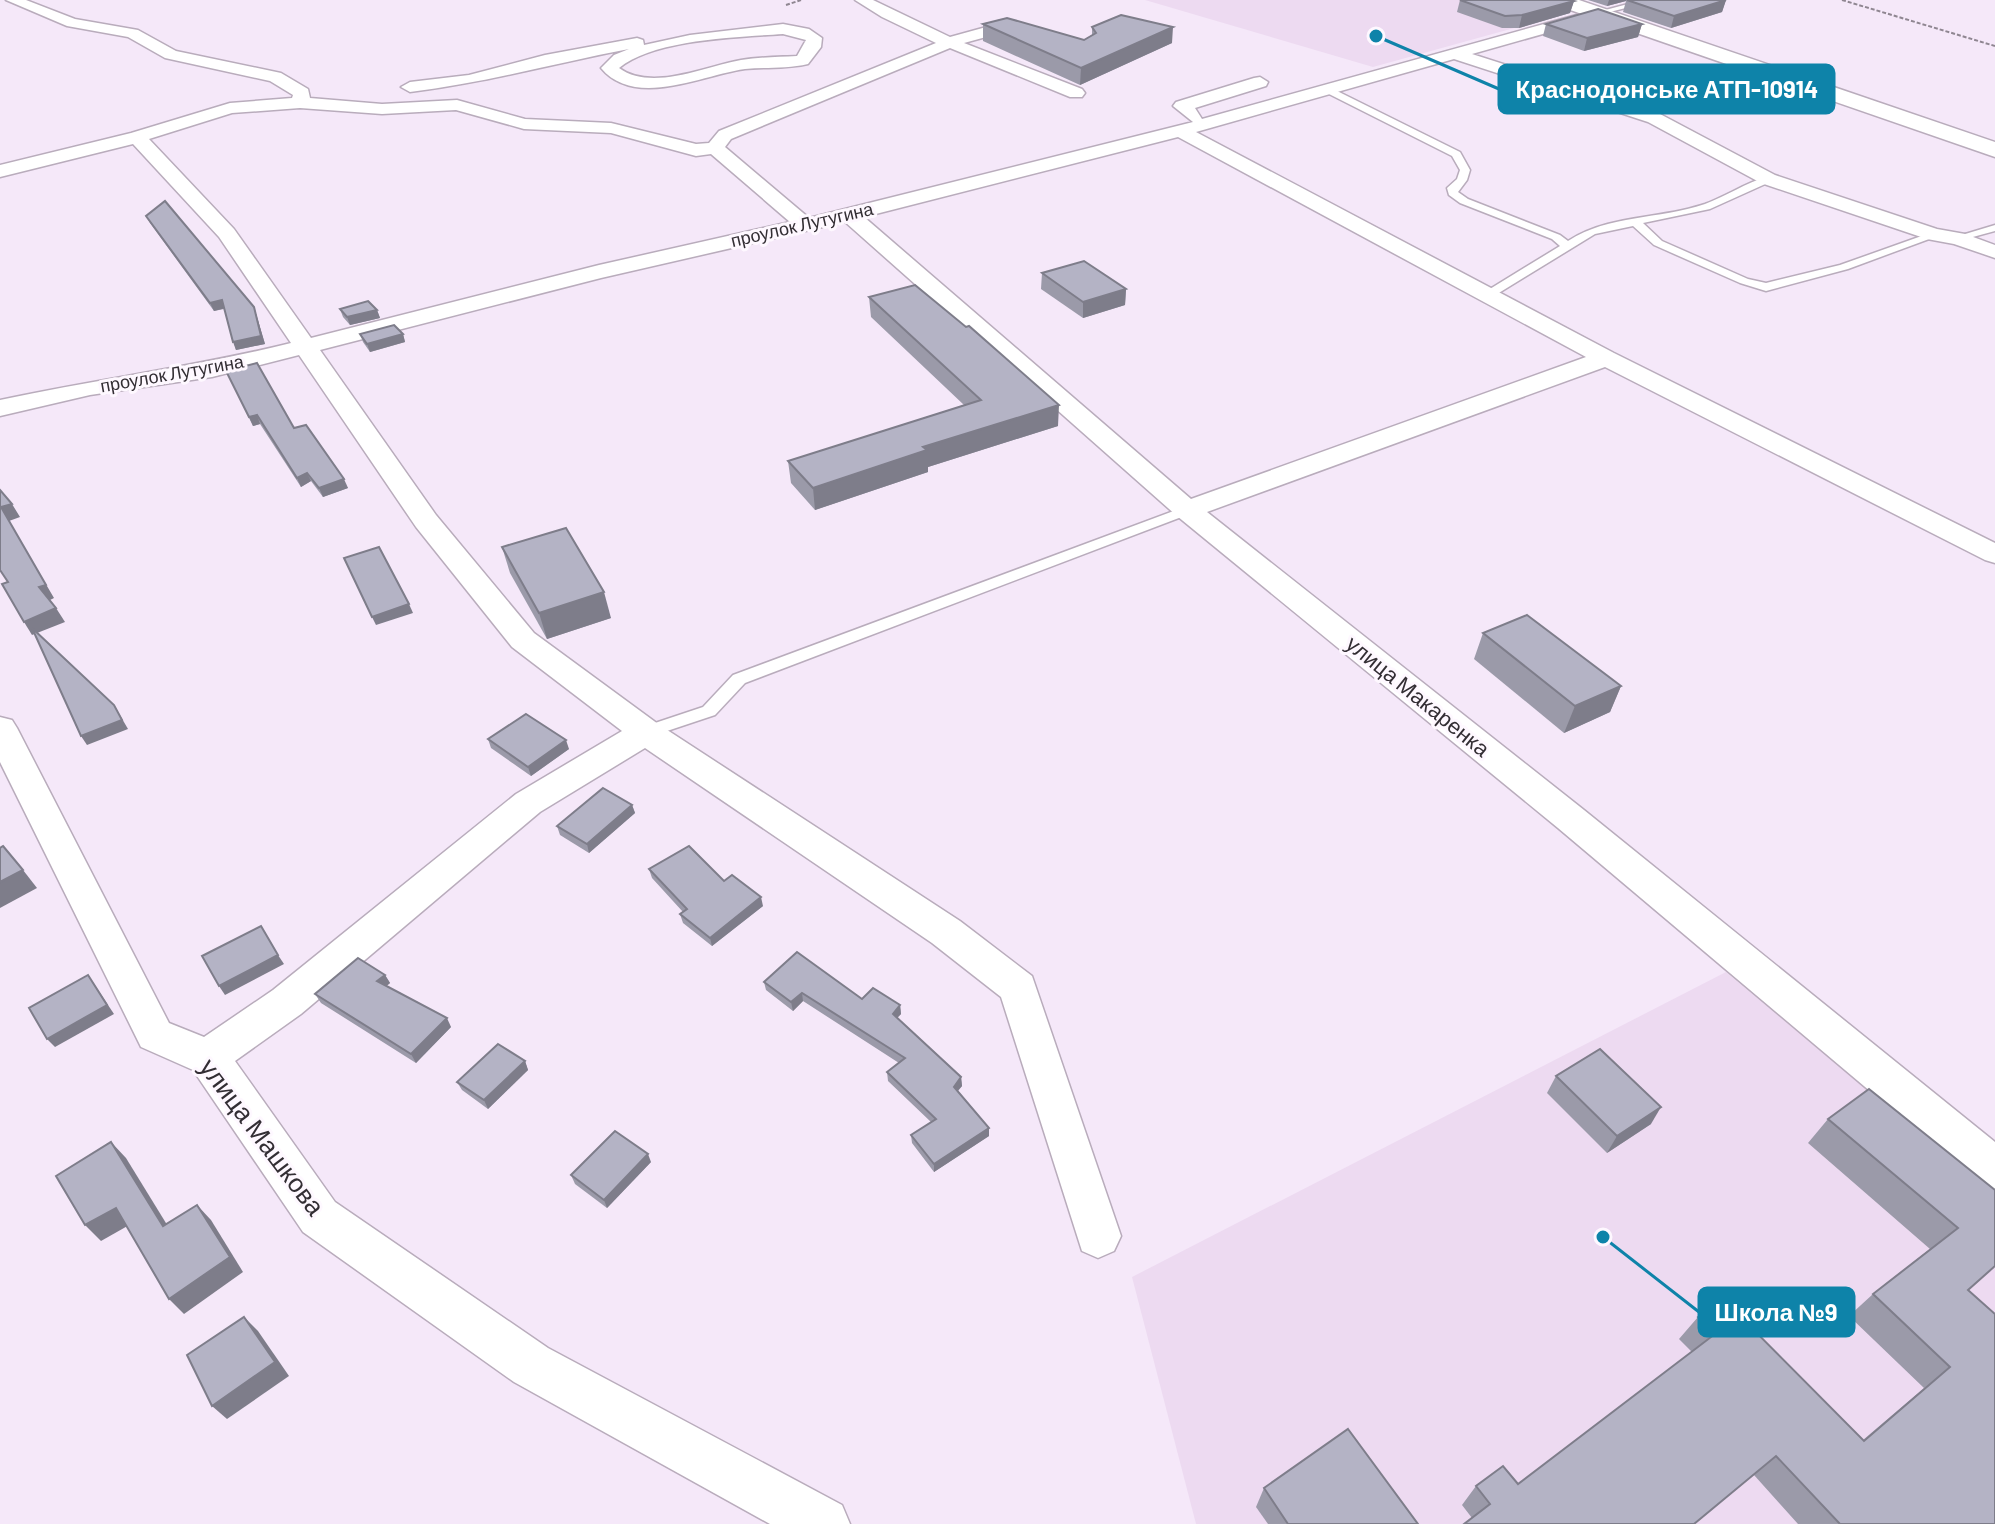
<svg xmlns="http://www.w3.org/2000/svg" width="1995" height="1524" font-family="Barlow,sans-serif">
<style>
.built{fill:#eddaf1}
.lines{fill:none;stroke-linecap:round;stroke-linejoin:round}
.service-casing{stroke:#b9acbc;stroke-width:3}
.minor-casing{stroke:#b9acbc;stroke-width:3}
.trunk-casing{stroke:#b9acbc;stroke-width:3}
.path{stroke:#8f8691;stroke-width:2;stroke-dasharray:4 2;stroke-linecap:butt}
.service{fill:#fff;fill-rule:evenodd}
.minor{fill:#fff;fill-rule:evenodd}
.trunk{fill:#fff;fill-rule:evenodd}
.wall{fill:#9b9aa9}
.shaded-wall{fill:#7e7d8a}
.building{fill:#b4b3c5;stroke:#7e7d8a;stroke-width:2}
.labels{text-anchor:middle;stroke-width:6;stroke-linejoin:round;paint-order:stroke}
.far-street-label{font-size:18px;fill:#332e34;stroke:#fef8ff}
.street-label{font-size:22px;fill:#332e34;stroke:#fef8ff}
.near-street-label{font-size:26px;fill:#332e34;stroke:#fef8ff}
.leader{fill:none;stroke:#0e83a9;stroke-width:3}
.callout-dot{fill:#0e83a9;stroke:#fef8ff;stroke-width:3}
.callout{fill:#0e83a9;stroke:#0e83a9;stroke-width:3}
.callout-label{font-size:24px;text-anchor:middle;font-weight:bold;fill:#fff}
</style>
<rect width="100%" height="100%" fill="#f5e8f9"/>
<g class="built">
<polygon points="1145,0 1497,0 1547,19 1373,67"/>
<polygon points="1726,972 1995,1196 1995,1524 1196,1524 1132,1277"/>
</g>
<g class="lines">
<defs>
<g id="service">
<polygon points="1643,0 1657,0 1598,15 1594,13"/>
<path d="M1325 88H1331L1460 152 1470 170 1467 180 1458 192 1468 199 1560 235 1568 241C1610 214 1658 220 1705 204 1726 196 1746 183 1768 176L1772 177V181L1710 209 1643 223 1662 241 1748 279 1766 283 1840 265 1930 233 1940 235 1848 269 1766 291 1740 283 1654 245 1633 226 1595 234 1489 299 1483 295 1485 292 1560 246 1552 239 1460 203 1449 195 1447 188 1457 179 1460 170 1452 156 1325 92Z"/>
<polygon points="1995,225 1995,231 1958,241 1952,238"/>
<polygon points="1187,506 1194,510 1192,513 745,683 715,715 646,738 637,732 640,728 703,707 733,675"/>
</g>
<g id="minor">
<path d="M6 0H26L75 19 138 30 176 51 281 73 308 89 310 98 382 104 457 100 525 119 611 123 696 144 709 143 719 131 936 43 882 17 855 0H873L950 37 1008 21 1035 29 1037 32 1029 37 1008 31 964 43 1082 89 1085 93 1082 97H1070L950 48 731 139 725 147 809 218 1193 122 1173 106 1176 102 1254 78 1260 77 1268 82 1266 86 1195 108 1202 119 1591 11 1596 13V19L1472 54 1660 114 1775 175 1937 229 1965 234 1995 245V258L1954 244 1927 239 1761 183 1648 122 1454 59 1196 132 1614 353 1995 543V563L1985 560 1605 367 1207 512 1584 810 1995 1142V1189L1979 1183 1558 828 1177 516 845 222 601 278 320 350 436 515 534 633 658 724 960 921 1032 976 1121 1236 1114 1251 1098 1258 1082 1251 1001 997 932 943 645 748 540 812 301 1014 235 1061 335 1202 548 1348 842 1505 850 1524H770L514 1382 303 1232 193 1070 141 1047 0 762V717L12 720 17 728 169 1023 204 1037 273 990 516 794 622 731 512 647 416 527 299 355 212 377 90 395 0 416V400C97 379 195 367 291 343L219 237 133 144 0 177V165L131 133 230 103 292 98 293 95 270 81 165 58 128 37 67 26ZM300 108 382 114 456 110 524 129 611 133 696 156 711 154 790 222 599 265 311 338 234 229 149 139 232 113ZM1178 137 1586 357 1191 499 864 217Z"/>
<path d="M783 24 809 29 822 38 821 47 808 64C788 69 766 67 745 69 702 75 635 109 601 68L614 55 629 49C556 63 484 83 410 92L401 87 410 82 469 75 545 55 637 38 643 40 644 45 690 35ZM783 34 806 40 797 56C778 57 759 57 741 60 706 66 652 92 619 68 654 39 739 37 783 34Z"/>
</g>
<polygon id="trunk" points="1550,0 1579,0 1995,142 1995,157 1553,4"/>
</defs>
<use href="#service" class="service-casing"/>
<use href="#minor" class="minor-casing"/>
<use href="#trunk" class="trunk-casing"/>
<g class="path">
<polyline points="1842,0 1995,46"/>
<polyline points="786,5 801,0"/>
</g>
<use href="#service" class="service"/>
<use href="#minor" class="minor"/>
<use href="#trunk" class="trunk"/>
</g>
<g class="wall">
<polygon points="1460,0 1574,1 1570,13 1519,28 1502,28 1457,12"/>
<polygon points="1588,0 1726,0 1722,12 1671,28 1623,12 1626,1 1607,6"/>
<polygon points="983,24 1084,40 1092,35 1092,27 1172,43 1080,85 983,41"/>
<polygon points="1546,24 1642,24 1638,37 1584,51 1543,36"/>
<polygon points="146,216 254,307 265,344 236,350 224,309 214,311 150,223"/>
<polygon points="1042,273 1126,289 1125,305 1083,318 1041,289"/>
<polygon points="869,297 1058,426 928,467 928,472 815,510 791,483 788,461 964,405 871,317"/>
<polygon points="340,309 377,310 380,318 350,325 343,317"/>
<polygon points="360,334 403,334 405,342 370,352 363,342"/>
<polygon points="226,371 294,428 348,488 323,497 311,481 301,487 260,424 253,426"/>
<polygon points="502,547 611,618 547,639 510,573"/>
<polygon points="1483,633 1621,686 1610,712 1564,733 1474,659"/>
<polygon points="488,739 569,749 531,776 491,748"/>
<polygon points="632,805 635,813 589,853 560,835 557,826"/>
<polygon points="649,869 763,906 712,946 683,923 680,914 683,912 652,878"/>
<polygon points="385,975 390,983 386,986 451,1027 416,1063 321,1003 315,994"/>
<polygon points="764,982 900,1005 901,1014 897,1018 961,1077 962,1086 958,1091 989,1128 989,1136 934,1172 912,1143 911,1135 931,1122 888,1081 887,1072 899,1063 803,1001 793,1011 766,990"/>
<polygon points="525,1061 528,1070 488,1109 462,1090 457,1082"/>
<polygon points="1556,1076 1651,1124 1607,1153 1547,1093"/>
<polygon points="1828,1119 1995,1190 1968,1290 1995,1524 1798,1524 1754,1475 1472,1518 1462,1505 1476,1486 1518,1484 1692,1352 1679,1339 1698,1317 1863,1440 1924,1388 1849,1316 1873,1294 1930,1249 1808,1143"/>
<polygon points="651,1162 607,1208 575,1184 571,1175"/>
<polygon points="1264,1488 1418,1524 1268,1524 1256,1507"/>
</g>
<g class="shaded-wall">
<polygon points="1609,0 1626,0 1626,1 1607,6"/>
<polygon points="1726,0 1722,12 1671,28 1674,16"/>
<polygon points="1574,1 1570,13 1519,28 1522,15"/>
<polygon points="1642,24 1638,37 1584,51 1587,38"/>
<polygon points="1173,27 1172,43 1080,85 1081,68"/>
<polygon points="1126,289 1125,305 1083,318 1083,302"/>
<polygon points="222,300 226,308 214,311 210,303"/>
<polygon points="254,307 265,344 236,350 233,342"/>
<polygon points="377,310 380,318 350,325 347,317"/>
<polygon points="403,334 405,342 370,352 367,344"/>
<polygon points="1059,405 1058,426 928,467 928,472 815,510 813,488 923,447"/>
<polygon points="257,415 260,424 253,426 249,417"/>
<polygon points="307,473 311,481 301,487 297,478"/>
<polygon points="344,479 348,488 323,497 319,488"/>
<polygon points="12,504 20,517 9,521 54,598 48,601 39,587 1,507"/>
<polygon points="604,592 611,618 547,639 539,613"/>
<polygon points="409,604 413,613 376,625 372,617"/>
<polygon points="56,608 65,622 32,635 24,622"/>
<polygon points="1621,686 1610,712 1564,733 1575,706"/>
<polygon points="114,705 128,729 87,745 81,736"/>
<polygon points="566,740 569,749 531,776 528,767"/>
<polygon points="632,805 635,813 589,853 587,844"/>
<polygon points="23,870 37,888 0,908 0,882"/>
<polygon points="761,897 763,906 712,946 710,938"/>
<polygon points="278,955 284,964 225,995 219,986"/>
<polygon points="88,975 114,1014 55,1047 47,1039"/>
<polygon points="385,975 390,983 382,990 377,981"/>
<polygon points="802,993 803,1001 793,1011 791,1002"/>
<polygon points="900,1005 901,1014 893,1022 893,1014"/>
<polygon points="447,1018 451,1027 416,1063 411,1054"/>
<polygon points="525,1061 528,1070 488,1109 484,1100"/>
<polygon points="961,1077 962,1086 954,1095 954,1087"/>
<polygon points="1661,1107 1651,1124 1607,1153 1617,1136"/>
<polygon points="989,1128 989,1136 934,1172 934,1164"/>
<polygon points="111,1142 126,1158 177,1241 163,1226"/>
<polygon points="648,1154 651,1162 607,1208 604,1200"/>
<polygon points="197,1205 211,1220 243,1272 184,1314 169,1299"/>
<polygon points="116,1208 131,1224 101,1241 85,1225"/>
<polygon points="244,1317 258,1331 289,1376 227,1419 212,1406"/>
</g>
<g class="building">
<polygon points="1460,0 1570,0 1574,1 1522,15 1505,16"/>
<polygon points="1627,0 1726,0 1674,16"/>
<polygon points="1598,9 1642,24 1587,38 1546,24"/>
<polygon points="1121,15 1173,27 1081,68 983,24 1007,18 1084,40 1096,33 1092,27"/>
<polygon points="165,201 254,307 261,336 233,342 222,300 210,303 146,216"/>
<polygon points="1084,261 1126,289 1083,302 1042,273"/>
<polygon points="915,285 966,327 969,326 1059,405 923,447 927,450 813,488 788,461 981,400 869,297"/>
<polygon points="368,301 377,310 347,317 340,309"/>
<polygon points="394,325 403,334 367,344 360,334"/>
<polygon points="257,363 294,428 306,425 344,479 319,488 307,473 297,478 257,415 249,417 226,371"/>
<polygon points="0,490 12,504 1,507 46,585 39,587 56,608 24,622 2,584 8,582 0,570"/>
<polygon points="566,528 604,592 539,613 502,547"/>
<polygon points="379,547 409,604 372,617 344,558"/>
<polygon points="1527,615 1621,686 1575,706 1483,633"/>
<polygon points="32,628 114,705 122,720 81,736"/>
<polygon points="526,714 566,740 528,767 488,739"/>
<polygon points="603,788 632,805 587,844 557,826"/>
<polygon points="3,846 23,870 0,882 0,848"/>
<polygon points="689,846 724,881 732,875 761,897 710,938 680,914 687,909 649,869"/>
<polygon points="261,926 278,955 219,986 202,956"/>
<polygon points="797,952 862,999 873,988 900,1005 893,1014 961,1077 954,1087 989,1128 934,1164 911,1135 936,1119 887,1072 905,1058 802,993 791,1002 764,982"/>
<polygon points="358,958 385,975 377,981 447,1018 411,1054 315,994"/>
<polygon points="88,975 107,1005 47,1039 29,1008"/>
<polygon points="498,1044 525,1061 484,1100 457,1082"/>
<polygon points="1600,1049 1661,1107 1617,1136 1556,1076"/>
<polygon points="1869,1089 1995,1190 1995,1266 1968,1290 1995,1314 1995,1524 1840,1524 1776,1456 1694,1524 1464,1524 1490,1504 1476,1486 1503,1466 1518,1484 1715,1334 1698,1317 1723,1299 1864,1441 1950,1367 1873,1294 1958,1228 1828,1119"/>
<polygon points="615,1131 648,1154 604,1200 571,1175"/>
<polygon points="111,1142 163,1226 197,1205 230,1257 169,1299 116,1208 85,1225 56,1176"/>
<polygon points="244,1317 275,1362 212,1406 187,1355"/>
<polygon points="1348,1429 1418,1524 1288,1524 1264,1488"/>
</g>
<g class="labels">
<g class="far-street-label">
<text transform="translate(802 225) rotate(-13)" y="6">проулок Лутугина</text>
<text transform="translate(172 374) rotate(-10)" y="6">проулок Лутугина</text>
</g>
<g class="street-label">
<text transform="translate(1418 696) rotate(39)" y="8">улица Макаренка</text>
</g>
<g class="near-street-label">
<text transform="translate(262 1137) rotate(53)" y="9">улица Машкова</text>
</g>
</g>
<path class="leader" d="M1376 36L1499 89M1603 1237L1699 1312"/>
<g class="callout-dot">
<circle cx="1376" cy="36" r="8"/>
<circle cx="1603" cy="1237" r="8"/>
</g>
<g class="callout">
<rect x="1499" y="65" width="335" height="48" rx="8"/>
<rect x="1699" y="1288" width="155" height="48" rx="8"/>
</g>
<g class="callout-label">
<text x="1667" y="98">Краснодонське АТП-10914</text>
<text x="1776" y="1321">Школа №9</text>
</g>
</svg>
